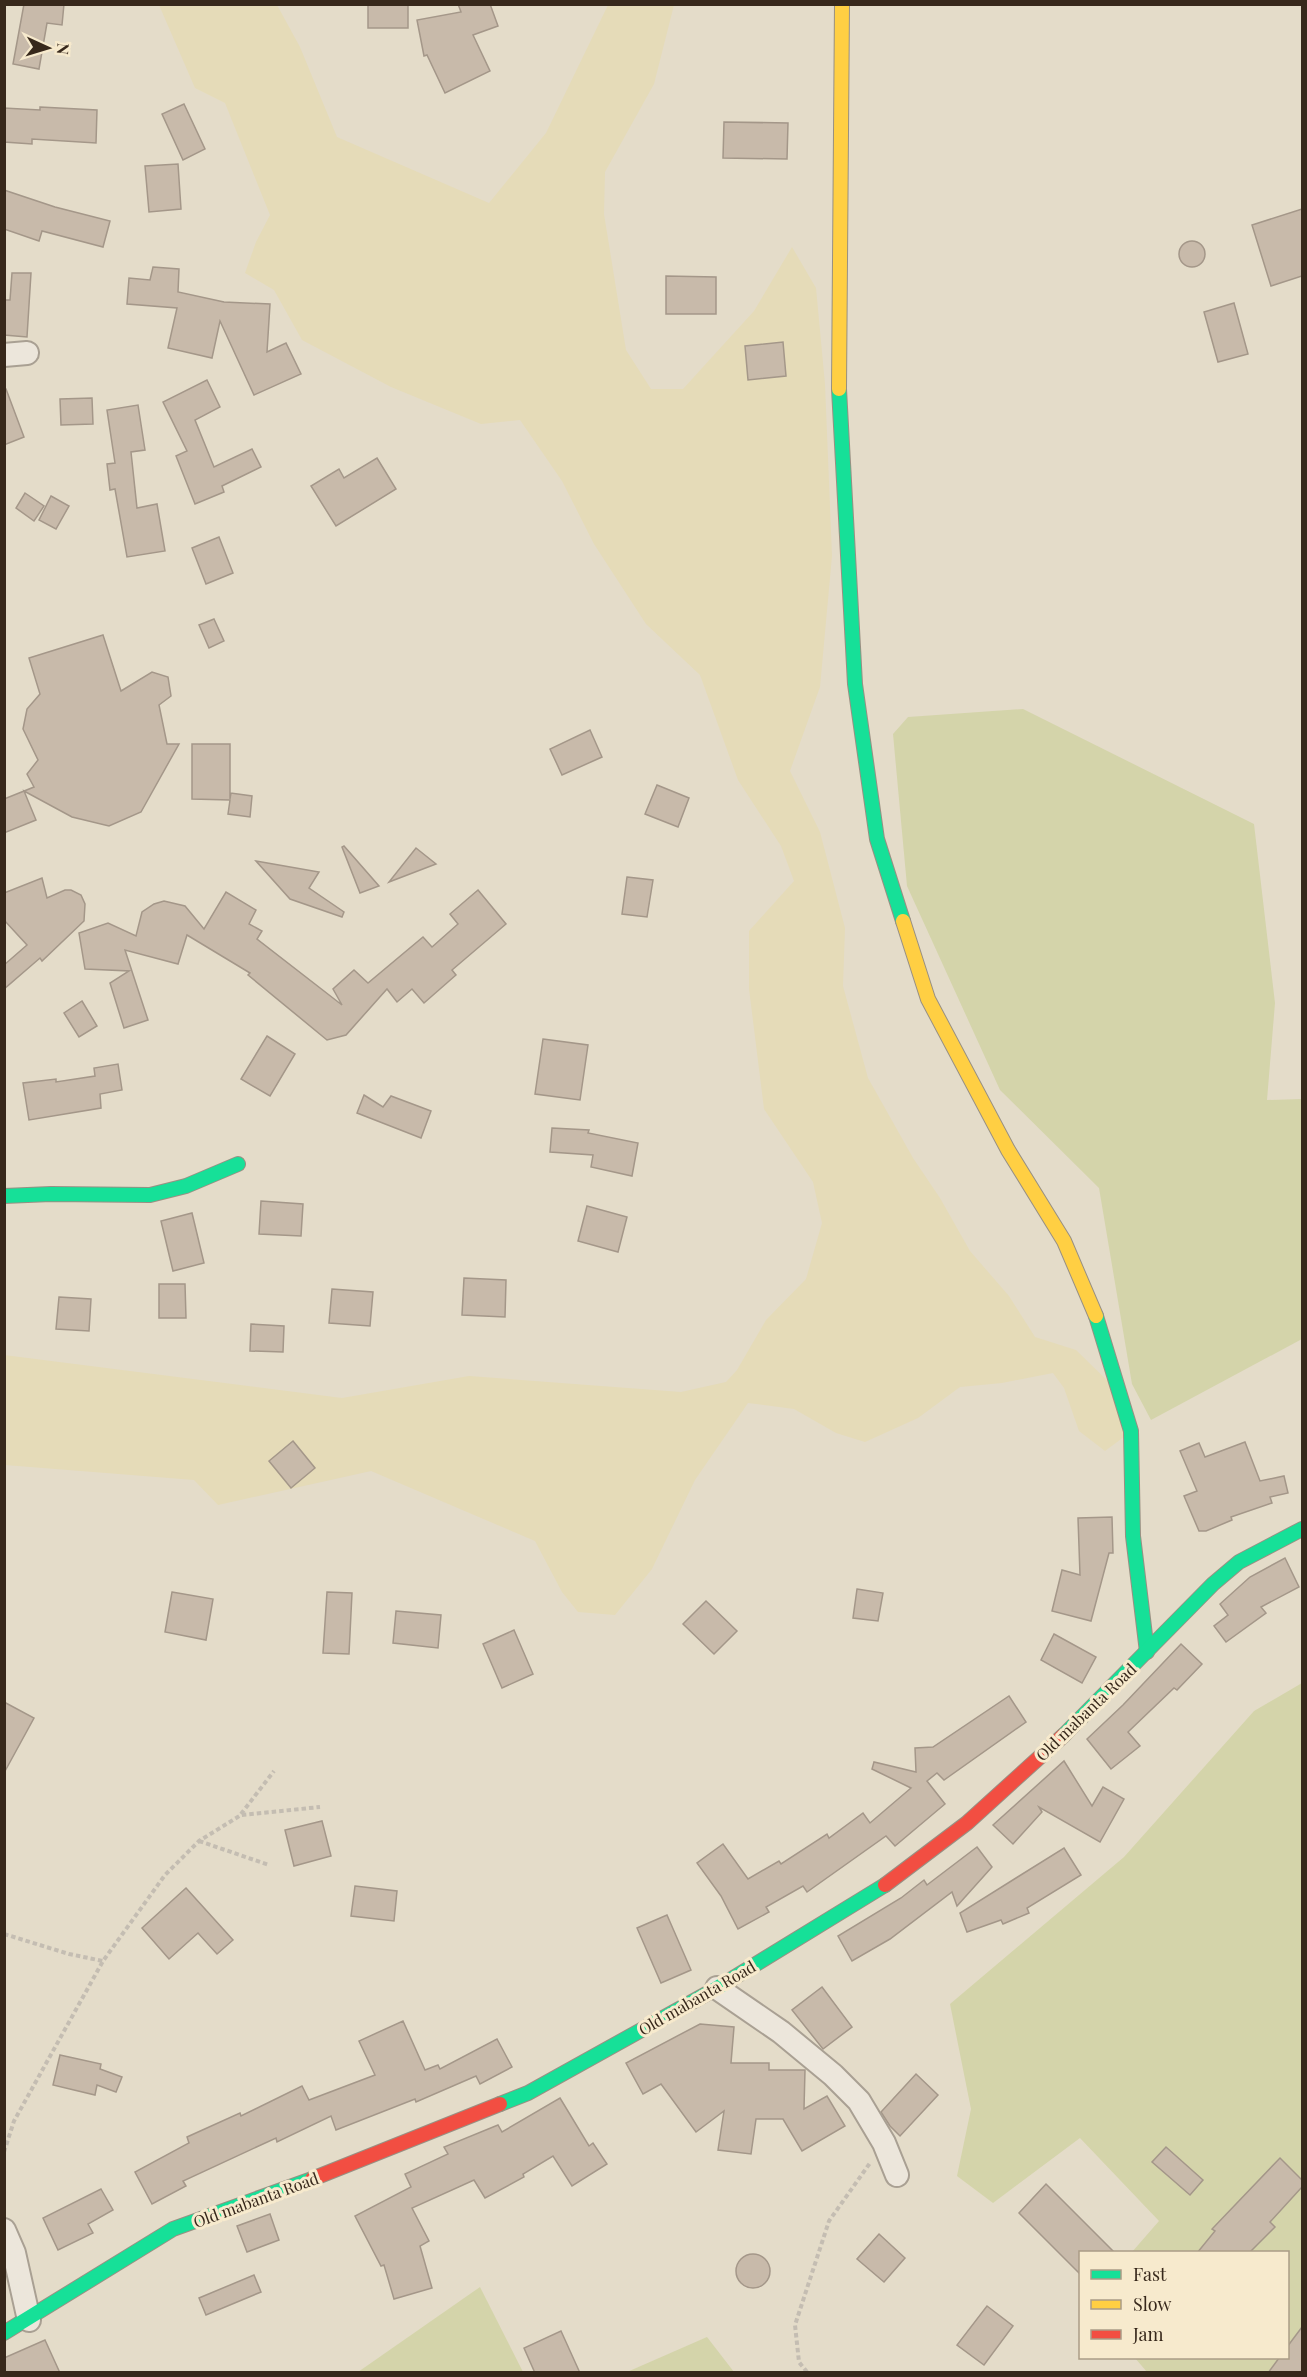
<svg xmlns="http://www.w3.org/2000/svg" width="1307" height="2377" font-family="'Playfair Display',serif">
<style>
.farmland{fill:#e5dbb8}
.green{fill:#d4d4aa}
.building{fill:#c8baaa;stroke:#a49789;stroke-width:1.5}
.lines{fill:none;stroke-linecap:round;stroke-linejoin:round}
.street-casing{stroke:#a9a093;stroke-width:26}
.fast-casing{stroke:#989083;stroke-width:16}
.slow-casing{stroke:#989083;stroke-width:16}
.jam-casing{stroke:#989083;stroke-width:16}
.path{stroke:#c4bdb2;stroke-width:4;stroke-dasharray:4.5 3;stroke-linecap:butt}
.street{stroke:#ece6db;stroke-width:22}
.fast{stroke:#16e098;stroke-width:14}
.slow{stroke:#ffcf43;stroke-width:14}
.jam{stroke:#f24e42;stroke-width:14}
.labels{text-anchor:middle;stroke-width:6;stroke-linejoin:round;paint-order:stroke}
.street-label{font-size:16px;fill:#37281b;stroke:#f7eacd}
</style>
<rect width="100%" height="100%" fill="#e4dcc9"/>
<polygon class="farmland" points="159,5 277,5 300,47 337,137 489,203 546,133 608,5 674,5 654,84 605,172 604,214 626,350 651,389 683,389 754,311 792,247 816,288 825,384 832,556 820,687 790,771 820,832 845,928 843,986 868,1078 913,1158 940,1198 970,1251 1009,1296 1035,1337 1076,1350 1119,1392 1132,1431 1105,1451 1079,1431 1064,1388 1053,1373 1002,1383 960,1387 918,1418 865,1442 836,1433 794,1409 748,1403 695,1480 652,1569 615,1615 578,1612 562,1592 535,1541 371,1471 218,1505 194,1480 5,1465 4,1355 342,1398 469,1376 681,1392 726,1382 737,1370 766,1320 806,1279 822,1223 813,1182 764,1109 749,989 749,931 794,881 781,846 738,780 700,675 646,624 594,544 562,481 520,420 481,424 391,387 302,340 274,290 245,273 256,242 270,215 225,103 195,88"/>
<g class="green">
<polygon points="1023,709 1254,824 1275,1003 1267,1100 1302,1099 1302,1339 1151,1420 1132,1384 1099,1188 1000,1090 907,886 893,734 908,717"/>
<polygon points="1302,1683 1302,2372 1147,2372 1135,2358 1288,2358 1288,2252 1132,2252 1159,2221 1080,2138 993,2203 957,2176 971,2109 950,2004 1124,1857 1254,1711"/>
<polygon points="480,2287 523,2372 358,2372"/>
<polygon points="707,2337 734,2372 627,2372"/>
</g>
<g class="building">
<polygon points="24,4 64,4 62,25 47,23 39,69 13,64"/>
<rect x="368" y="4" width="40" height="24"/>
<polygon points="458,4 490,4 498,26 473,35 490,71 445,93 427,55 424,56 417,20 461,12"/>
<polygon points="184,104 205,149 183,160 162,114"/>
<polygon points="40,107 97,110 96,143 32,139 32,144 4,142 4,108 40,110"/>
<polygon points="724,122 788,123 787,159 723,158"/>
<polygon points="178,164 181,209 149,212 145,166"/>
<polygon points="4,190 55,207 110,221 103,247 42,231 39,241 4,229"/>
<polygon points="1302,209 1302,276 1271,286 1252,225"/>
<circle cx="1192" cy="254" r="13"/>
<polygon points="153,267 179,269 178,292 224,302 270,304 267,352 286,343 301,374 254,395 220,321 212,358 168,348 177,308 127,304 129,278 150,280"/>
<polygon points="12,273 31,273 27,337 4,335 4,300 10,300"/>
<polygon points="666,276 716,277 716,314 666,314"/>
<polygon points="1234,303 1248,354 1218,362 1204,312"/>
<polygon points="783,342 786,376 748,380 745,346"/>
<polygon points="207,380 220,407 195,420 214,467 252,449 261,467 222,486 224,492 195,504 176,456 187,451 163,402"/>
<polygon points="4,389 6,389 24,437 4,445"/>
<polygon points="92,398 93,424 61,425 60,399"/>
<polygon points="138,405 145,450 131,452 137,508 157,504 165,551 127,557 115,489 110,490 107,464 115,463 107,410"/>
<polygon points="377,458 396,489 336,526 311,486 339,469 344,478"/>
<polygon points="25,493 44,506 34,521 16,508"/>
<polygon points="51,496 69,506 56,529 39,520"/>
<polygon points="219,537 233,573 206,584 192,548"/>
<polygon points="214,619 224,641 209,648 199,625"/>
<polygon points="103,635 121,691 152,672 168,677 171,696 159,705 167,744 179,744 141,812 109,826 72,817 24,791 36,820 4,833 4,799 34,787 27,774 38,760 23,729 27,709 40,694 29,658"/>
<polygon points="590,730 602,757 562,775 550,749"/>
<polygon points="192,744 230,744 230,799 231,793 252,796 250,817 228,814 230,800 192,799"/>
<polygon points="657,785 689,798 678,827 645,814"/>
<polygon points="344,846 379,886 360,893 342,847"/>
<polygon points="416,848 436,864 389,882"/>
<polygon points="256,861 319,872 309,888 344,912 342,917 290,899"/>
<polygon points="627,877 653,880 647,917 622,914"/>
<polygon points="42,878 47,898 65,890 71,890 81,895 85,904 84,921 42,961 40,958 4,989 4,965 27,945 4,920 4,893"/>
<polygon points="478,890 506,924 452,970 456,975 424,1003 412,989 397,1002 387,989 346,1035 327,1040 248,975 250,973 187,935 178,964 125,950 148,1020 124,1028 110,983 129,971 85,969 79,933 108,923 136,936 142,912 154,904 164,901 185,906 204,929 226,892 256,910 249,924 262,931 257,939 342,1005 333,989 354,970 368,983 423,937 432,947 458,924 450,914"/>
<polygon points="82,1001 97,1026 79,1037 64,1013"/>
<polygon points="267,1036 295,1054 270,1096 241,1079"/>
<polygon points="543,1039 588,1045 580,1100 535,1094"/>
<polygon points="118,1064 122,1090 100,1094 101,1108 29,1120 23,1083 56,1079 56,1082 95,1076 94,1068"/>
<polygon points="364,1095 383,1107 391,1096 431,1111 421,1138 357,1113"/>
<polygon points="552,1128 589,1130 588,1133 638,1143 632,1176 591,1167 593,1155 550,1152"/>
<polygon points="261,1201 303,1204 301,1236 259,1234"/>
<polygon points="587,1206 627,1217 618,1252 578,1241"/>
<polygon points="192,1213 204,1263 173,1271 161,1221"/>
<polygon points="464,1278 506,1280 505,1317 462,1315"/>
<polygon points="159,1284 185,1284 186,1318 159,1318"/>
<polygon points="332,1289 373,1292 370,1326 329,1323"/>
<polygon points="59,1297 91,1299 89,1331 56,1329"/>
<polygon points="251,1324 284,1326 283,1352 250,1351"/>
<polygon points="293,1441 315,1468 291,1488 269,1461"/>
<polygon points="1245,1442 1260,1481 1284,1476 1288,1493 1270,1497 1272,1503 1231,1517 1232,1520 1206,1531 1199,1531 1184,1496 1197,1491 1180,1451 1199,1443 1205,1457"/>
<polygon points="1112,1517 1113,1553 1109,1553 1091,1621 1052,1611 1062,1570 1080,1575 1078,1518"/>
<polygon points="1285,1558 1299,1587 1261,1607 1266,1613 1226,1642 1214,1626 1228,1615 1220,1604 1250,1577"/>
<polygon points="857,1589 883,1593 878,1621 853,1618"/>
<polygon points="172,1592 213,1599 206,1640 165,1632"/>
<polygon points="327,1592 352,1593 349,1654 323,1653"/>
<polygon points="706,1601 737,1631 714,1654 683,1624"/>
<polygon points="396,1611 441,1615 438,1648 393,1643"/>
<polygon points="514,1630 533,1674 502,1688 483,1644"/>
<polygon points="1054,1634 1096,1657 1082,1683 1041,1660"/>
<polygon points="1181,1644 1202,1664 1177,1690 1174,1688 1128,1732 1140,1746 1111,1769 1087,1739 1123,1705"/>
<polygon points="1009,1696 1026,1722 944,1780 937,1773 927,1781 945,1804 895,1846 886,1836 807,1892 803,1886 766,1907 769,1912 738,1929 721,1896 697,1863 723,1844 748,1879 779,1861 781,1864 827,1834 829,1838 863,1813 870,1823 911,1788 872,1769 874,1762 916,1772 915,1748 933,1747"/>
<polygon points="4,1702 34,1718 4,1773"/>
<polygon points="1064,1761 1092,1806 1103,1787 1124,1799 1100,1842 1039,1807 1042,1812 1013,1844 993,1825"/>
<polygon points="322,1821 331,1856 294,1866 285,1830"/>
<polygon points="977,1847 992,1867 957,1906 952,1892 890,1939 852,1961 838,1936 901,1898 924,1880 927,1885"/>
<polygon points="1064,1848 1081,1875 1027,1908 1029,1913 1003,1924 1001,1920 967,1932 960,1913"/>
<polygon points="355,1886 397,1891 394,1921 351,1916"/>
<polygon points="186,1888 233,1940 217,1954 198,1933 169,1959 142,1928"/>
<polygon points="667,1915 691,1970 661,1983 637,1928"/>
<polygon points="822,1987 852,2027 823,2049 792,2010"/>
<polygon points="403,2021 425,2070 438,2065 440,2069 497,2039 512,2067 480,2084 476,2076 416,2102 415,2099 336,2130 331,2116 277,2142 276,2138 183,2181 186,2186 152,2204 135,2172 189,2143 187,2137 240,2113 241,2116 302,2086 309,2100 375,2075 359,2041"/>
<polygon points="700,2024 734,2027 731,2063 769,2063 769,2070 805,2070 804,2109 827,2096 845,2126 802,2151 783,2119 756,2119 751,2154 718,2150 724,2111 696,2132 661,2084 643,2094 626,2063"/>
<polygon points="60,2055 101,2064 100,2069 122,2077 116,2092 97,2085 95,2095 53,2085"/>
<polygon points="916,2074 938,2095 900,2136 890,2126 881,2112"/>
<polygon points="560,2098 589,2146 593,2143 607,2164 572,2186 553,2156 523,2174 524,2177 485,2198 474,2180 412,2208 429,2241 420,2246 432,2288 394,2299 384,2265 381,2266 355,2216 411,2187 405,2174 448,2154 444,2147 498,2125 502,2132"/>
<polygon points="1166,2147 1203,2180 1190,2195 1152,2162"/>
<polygon points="1280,2158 1302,2180 1302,2187 1270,2222 1275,2227 1249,2253 1197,2253 1215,2231 1212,2229"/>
<polygon points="1046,2184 1115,2253 1080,2253 1080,2274 1019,2213"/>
<polygon points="101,2189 113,2210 88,2224 93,2233 58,2250 43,2218"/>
<polygon points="270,2214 279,2240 247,2252 237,2226"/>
<polygon points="879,2234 905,2258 884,2282 857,2259"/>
<circle cx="753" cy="2271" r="17"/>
<polygon points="254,2275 261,2292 206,2315 199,2298"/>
<polygon points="987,2306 1013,2326 984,2365 957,2345"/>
<polygon points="1302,2327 1302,2373 1268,2373 1279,2358 1287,2358 1287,2347"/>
<polygon points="561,2331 580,2373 535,2373 524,2348"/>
<polygon points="45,2340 60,2373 4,2373 4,2358"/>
</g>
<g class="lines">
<defs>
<g id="street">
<polyline points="4,355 27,353"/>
<polyline points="717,1988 781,2032 833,2075 859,2101 884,2143 897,2175"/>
<polyline points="4,2230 14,2253 29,2320"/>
</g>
<g id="fast">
<polyline points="839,389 855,684 877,839 903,921"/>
<polyline points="4,1196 51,1194 150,1195 186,1186 238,1164"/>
<polyline points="1096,1316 1131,1431 1133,1536 1147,1652"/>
<polyline points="1064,1735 1213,1584 1239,1562 1302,1529"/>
<polyline points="500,2104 528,2093 717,1988 885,1885"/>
<polyline points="4,2333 173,2229 312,2179"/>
</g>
<g id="slow">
<polyline points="839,389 842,4"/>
<polyline points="903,921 928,999 1008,1150 1064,1241 1096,1316"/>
</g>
<g id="jam">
<polyline points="885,1885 967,1823 1064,1735"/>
<polyline points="312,2179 500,2104"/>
</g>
</defs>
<use href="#street" class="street-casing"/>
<use href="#fast" class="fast-casing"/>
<use href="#slow" class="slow-casing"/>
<use href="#jam" class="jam-casing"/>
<g class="path">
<polyline points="241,1814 274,1771"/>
<polyline points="199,1841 269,1865"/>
<polyline points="4,1934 69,1954 103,1961"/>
<polyline points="4,2152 14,2121 103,1961 165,1875 199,1841 241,1815 320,1807"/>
<polyline points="807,2372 799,2362 795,2325 829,2221 870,2163"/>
</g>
<use href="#street" class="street"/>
<use href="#fast" class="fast"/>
<use href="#slow" class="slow"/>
<use href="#jam" class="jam"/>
</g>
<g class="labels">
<g class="street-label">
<text transform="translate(1086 1712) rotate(-44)" y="6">Old mabanta Road</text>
<text transform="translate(697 1998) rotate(-30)" y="6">Old mabanta Road</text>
<text transform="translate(256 2200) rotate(-20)" y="6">Old mabanta Road</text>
</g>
</g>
<rect width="1307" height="2377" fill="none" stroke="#37281b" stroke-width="12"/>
<rect x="1079" y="2251" width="210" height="108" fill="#f7eacd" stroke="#aa9c86" stroke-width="1.5"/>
<rect x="1091" y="2270" width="30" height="9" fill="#16e098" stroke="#aa9c86" stroke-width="1.5"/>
<text x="1133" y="2281" font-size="18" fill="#37281b">Fast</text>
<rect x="1091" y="2300" width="30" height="9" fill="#ffcf43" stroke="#aa9c86" stroke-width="1.5"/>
<text x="1133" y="2311" font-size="18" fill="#37281b">Slow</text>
<rect x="1091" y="2330" width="30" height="9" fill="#f24e42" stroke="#aa9c86" stroke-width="1.5"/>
<text x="1133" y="2341" font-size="18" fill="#37281b">Jam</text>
<g transform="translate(48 48) rotate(94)" stroke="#f7eacd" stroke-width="4.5" paint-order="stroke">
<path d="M0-4.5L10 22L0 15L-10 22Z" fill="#37281b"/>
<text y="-9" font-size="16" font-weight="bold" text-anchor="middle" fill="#37281b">N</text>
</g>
</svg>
